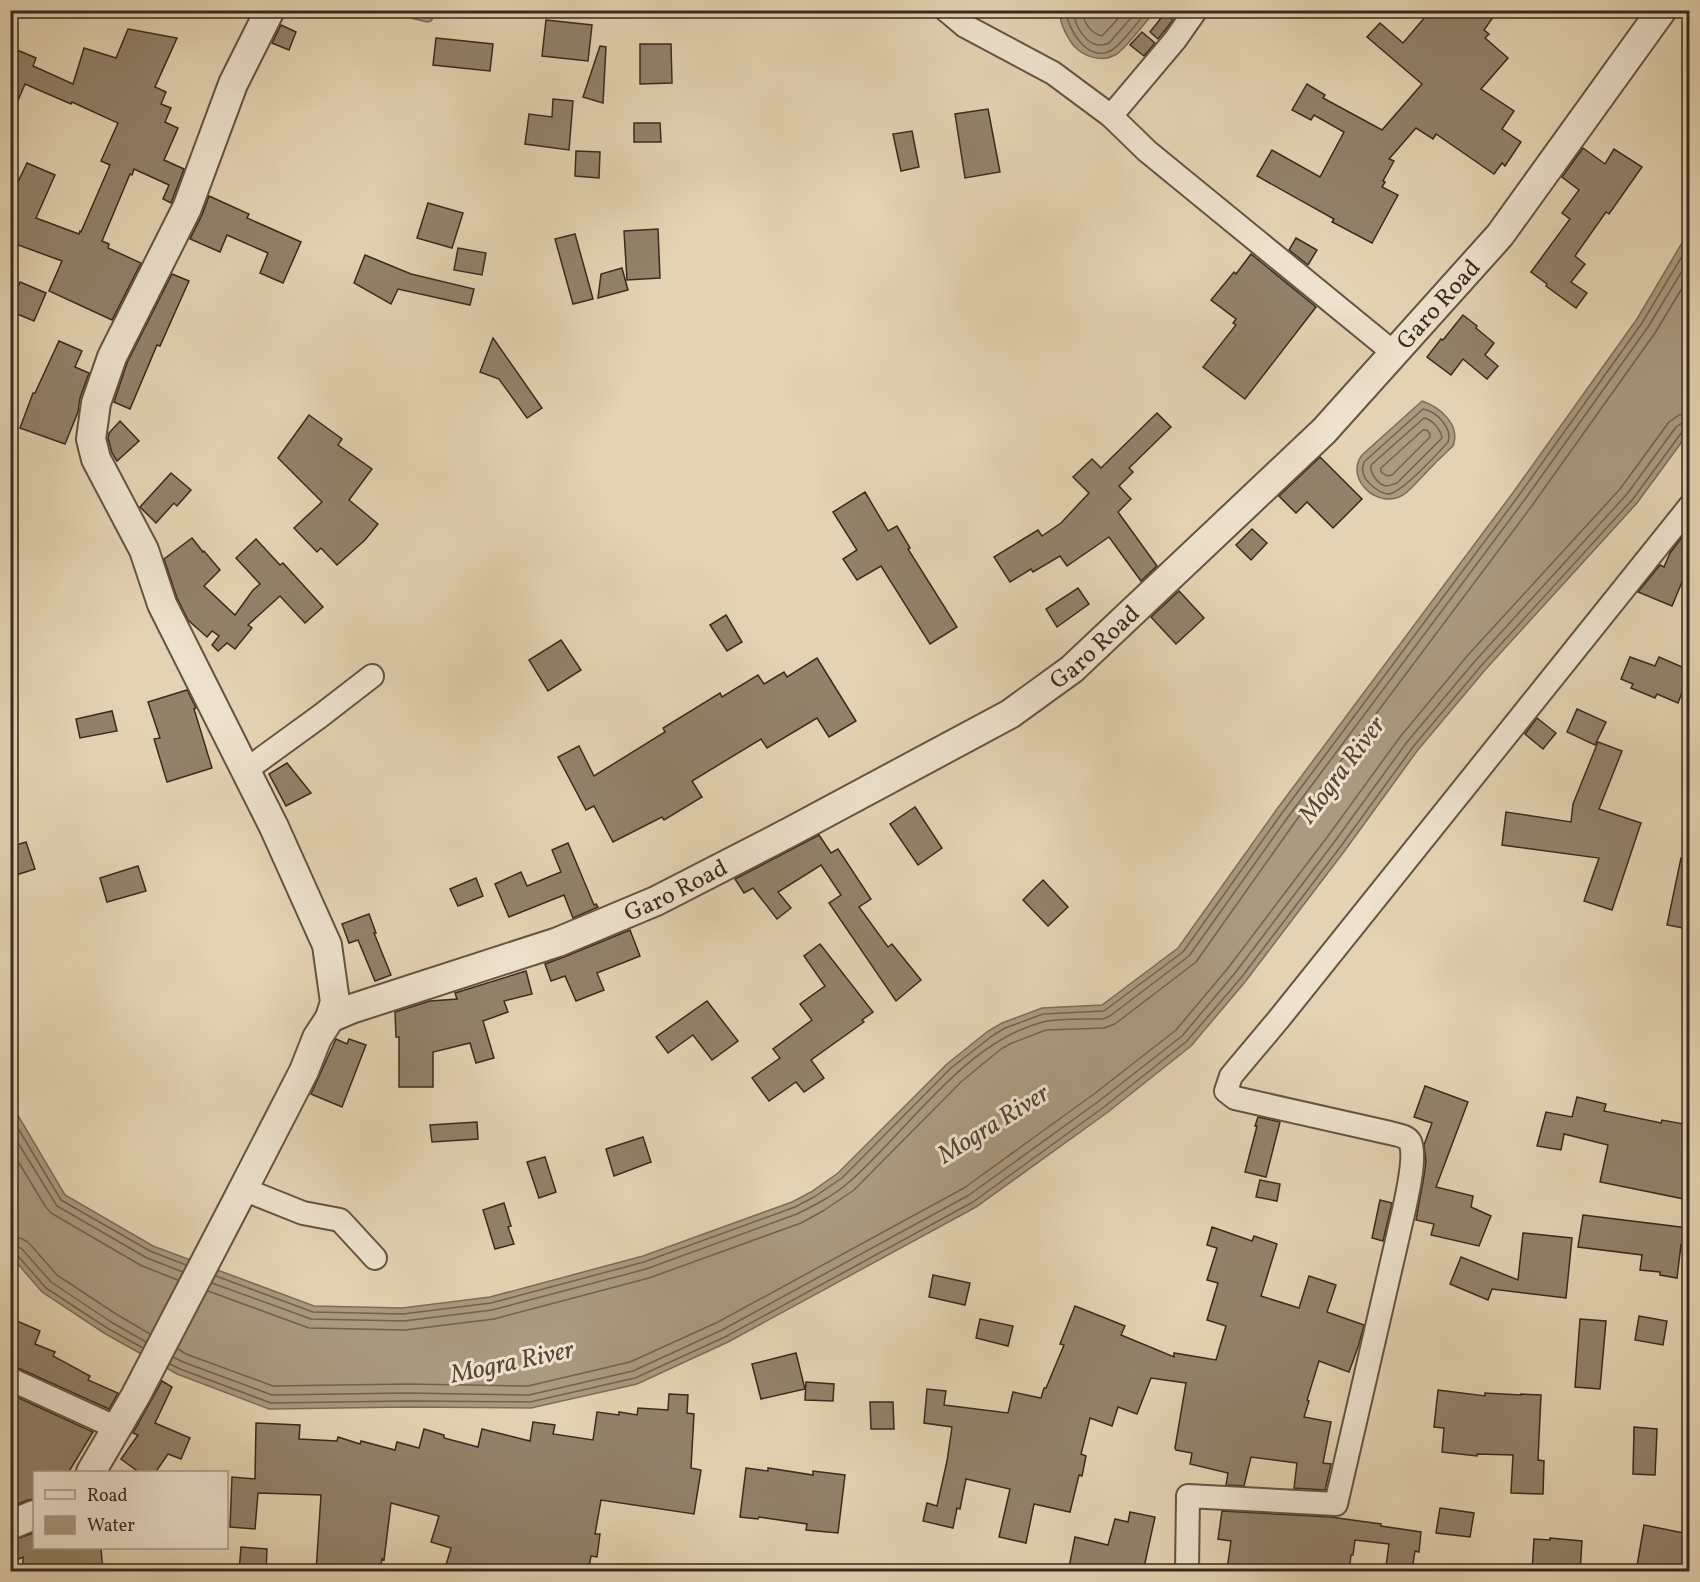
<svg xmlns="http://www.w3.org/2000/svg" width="1700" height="1582" font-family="Vollkorn,serif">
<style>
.water{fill:#aa9a7f;stroke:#7d6d58;stroke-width:1.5}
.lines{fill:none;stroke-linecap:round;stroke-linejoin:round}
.shore{stroke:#72624e;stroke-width:1.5}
.building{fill:#92826a;stroke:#3a2a1d;stroke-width:1.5}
.minor-casing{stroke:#645442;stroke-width:26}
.tertiary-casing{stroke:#645442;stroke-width:32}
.minor{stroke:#ede2cd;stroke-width:22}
.tertiary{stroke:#ede2cd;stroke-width:28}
.labels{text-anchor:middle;stroke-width:6;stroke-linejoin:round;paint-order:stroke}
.street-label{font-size:24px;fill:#3a2a1d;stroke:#ede2cd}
.water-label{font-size:26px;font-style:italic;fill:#564636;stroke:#ede2cd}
</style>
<rect width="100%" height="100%" fill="#e4d3b2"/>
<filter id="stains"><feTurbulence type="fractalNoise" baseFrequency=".00333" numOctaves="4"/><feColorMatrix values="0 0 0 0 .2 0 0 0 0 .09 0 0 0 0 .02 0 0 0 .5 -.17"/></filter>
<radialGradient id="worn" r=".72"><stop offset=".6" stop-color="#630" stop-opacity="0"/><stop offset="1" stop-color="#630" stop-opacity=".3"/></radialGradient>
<g class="water">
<path d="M1060 10H1155V11C1147 20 1124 51 1115 55 1100 63 1083 56 1073 45 1066 35 1059 22 1060 10Z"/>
<polygon points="383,11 437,11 431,21 427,22"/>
<polygon points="1689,231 1689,432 1637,503 1485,670 1417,751 1346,849 1245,982 1191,1046 1108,1112 976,1207 728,1342 637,1384 531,1408 407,1407 269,1409 177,1374 104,1333 42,1292 11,1256 10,1102 65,1195 153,1246 314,1306 402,1308 490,1297 643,1256 792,1202 811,1192 838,1173 947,1064 988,1031 1002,1023 1042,1008 1102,1005 1178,948 1277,809 1512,494 1637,319"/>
<path d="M1422 401C1440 407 1461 425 1453 446 1442 456 1431 467 1420 479 1415 484 1409 491 1403 495 1378 510 1344 479 1362 455Z"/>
</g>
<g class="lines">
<g class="shore">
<path d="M1066 10C1067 30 1089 64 1112 50 1121 45 1140 19 1148 10"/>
<path d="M1073 10C1075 28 1089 52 1109 43L1138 10"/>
<path d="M1082 10C1084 23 1090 33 1102 36L1126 10"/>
<path d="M1423 409C1436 411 1453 428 1448 442 1437 454 1403 492 1389 494 1382 494 1374 488 1369 483 1363 477 1361 470 1364 462Z"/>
<path d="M1424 418C1432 419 1441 430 1442 438L1397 483C1394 484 1389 486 1386 486 1377 484 1370 473 1371 465Z"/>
<polygon points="1423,430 1427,430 1430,434 1430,437 1392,475 1387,476 1381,472 1381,468"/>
<polyline points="10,1115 61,1200 150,1251 186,1265"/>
<polyline points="10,1130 57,1206 147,1258 183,1272"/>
<polyline points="10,1148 45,1206 51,1213 142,1266 178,1280"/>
<polyline points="10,1236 20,1238 28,1242 57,1275 116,1314 150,1334"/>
<polyline points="10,1245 17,1246 22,1249 51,1282 111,1322 146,1342"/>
<polyline points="10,1253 17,1255 46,1288 107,1328 143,1348"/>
<polyline points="216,1276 313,1312 403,1314 491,1303 644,1262 795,1207 814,1197 842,1178 951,1068 992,1036 1005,1028 1043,1014 1104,1011 1183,952 1282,813 1517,498 1642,323 1690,243"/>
<path d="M212 1283 311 1319 404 1321 492 1310 646 1269 797 1214C815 1205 833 1196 848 1183 908 1131 964 1042 1043 1022 1058 1018 1086 1019 1103 1019L1110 1016 1189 956 1288 817 1523 502 1648 327 1690 258"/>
<polyline points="208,1291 309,1328 405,1330 494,1319 649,1278 801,1223 823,1211 854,1190 962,1081 1001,1049 1012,1043 1046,1030 1104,1028 1115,1024 1196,962 1295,822 1531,507 1655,333 1690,275"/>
<polyline points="178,1349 186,1354 273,1386 407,1384 528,1386 630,1362 718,1322 964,1188 1094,1094 1176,1030 1228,968 1328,836 1400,737 1468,655 1620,489 1669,422 1679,415 1690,413"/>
<polyline points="173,1357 183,1362 272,1395 407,1393 529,1395 633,1371 722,1330 969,1195 1099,1101 1182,1036 1235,973 1335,841 1407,742 1475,661 1627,494 1676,427 1682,423 1690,422"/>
<polyline points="170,1364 180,1369 271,1403 407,1401 530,1402 635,1378 725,1337 973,1202 1104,1107 1187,1041 1241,978 1341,846 1413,747 1481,666 1633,499 1682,432 1690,429"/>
</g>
</g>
<g class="building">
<polygon points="1431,10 1498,10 1484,30 1489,34 1485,38 1508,58 1481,89 1514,111 1502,129 1521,142 1505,166 1502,163 1494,174 1436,134 1433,139 1416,128 1389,159 1394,161 1383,181 1385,182 1382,187 1398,195 1372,243 1332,222 1334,219 1257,176 1272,150 1320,177 1344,132 1314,115 1311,120 1292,110 1307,84 1325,95 1323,98 1382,130 1422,84 1367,37 1380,23 1403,43"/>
<polygon points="1165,13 1173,20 1158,39 1150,32"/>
<polygon points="546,20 592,25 588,61 542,56"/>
<polygon points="281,25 296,32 289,50 272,43"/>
<polygon points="128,29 177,38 155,87 166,92 161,104 171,108 165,122 178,128 164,160 184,169 171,203 163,199 169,185 134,169 132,175 130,174 102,241 109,244 108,248 141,263 112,320 49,291 62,261 10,242 10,199 27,163 55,175 36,218 79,234 80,231 81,232 110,165 101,161 118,123 72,102 71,104 25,84 10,119 10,47 36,58 33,66 73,84 84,48 116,58"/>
<polygon points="1142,32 1155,43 1144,56 1130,45"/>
<polygon points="436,38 493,44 490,71 433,65"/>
<polygon points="640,44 671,44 672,83 640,84"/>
<polygon points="600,46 606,47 603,103 583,97"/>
<polygon points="553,99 573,101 569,150 525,144 529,114 552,117"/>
<polygon points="988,109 1000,172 965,178 955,114"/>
<polygon points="634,123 660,123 661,142 634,142"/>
<polygon points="912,131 919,167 901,171 893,134"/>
<polygon points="1583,148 1605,164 1614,149 1642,167 1609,214 1606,212 1575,256 1585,264 1571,282 1587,293 1576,308 1546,286 1547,284 1531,272 1570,219 1562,213 1579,190 1562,177"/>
<polygon points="576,151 600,152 599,178 575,176"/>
<polygon points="209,196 249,214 247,218 301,242 283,283 260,273 268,253 227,235 220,252 190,239 202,215"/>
<polygon points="428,203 463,213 452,248 417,238"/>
<polygon points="658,229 660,278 627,280 624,231"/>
<polygon points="575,234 593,299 573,304 555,239"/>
<polygon points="1296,238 1317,250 1308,265 1289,250"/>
<polygon points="458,248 486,253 482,275 454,270"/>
<polygon points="1251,254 1316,307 1245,399 1203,367 1236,325 1233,323 1236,319 1211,300 1234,272 1236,274"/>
<polygon points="365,255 411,274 474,289 470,305 398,289 391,304 354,283"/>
<polygon points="622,268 628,290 598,298 601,274"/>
<polygon points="172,274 189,281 160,346 157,345 130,409 114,402 127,363"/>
<polygon points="20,282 46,293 34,321 10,311 10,304"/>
<polygon points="1463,315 1477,326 1476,328 1494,343 1485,355 1498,366 1487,379 1463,359 1451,375 1427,357 1441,339 1443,340"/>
<polygon points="493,338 542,408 527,418 499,379 480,372"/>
<polygon points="59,341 82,351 75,367 89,373 80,398 78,412 65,444 20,428 33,393 35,393"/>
<polygon points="1157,413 1171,427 1129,468 1133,472 1119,486 1131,499 1118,512 1157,566 1141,581 1109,537 1067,566 1060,556 1033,572 1031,569 1010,582 994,557 1038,530 1042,536 1061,523 1089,493 1073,477 1092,459 1101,468"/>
<polygon points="309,415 342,439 338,445 372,469 349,500 378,524 365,540 337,565 321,548 317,552 294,528 322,502 278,458"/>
<polygon points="120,421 139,441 117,461 112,453 108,438 109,433"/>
<polygon points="1320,457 1362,499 1333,528 1307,502 1296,513 1279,496"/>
<polygon points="171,473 191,490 177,506 174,503 156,523 140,507"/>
<polygon points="865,492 888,531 897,526 910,548 908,549 957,627 930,644 881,566 857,580 843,559 857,550 833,512"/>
<polygon points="1689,528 1689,565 1672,606 1638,592 1660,565 1664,567 1670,553"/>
<polygon points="1252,529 1267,543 1251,560 1236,545"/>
<polygon points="192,538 203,552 204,551 220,570 204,586 235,615 253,590 260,584 236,558 256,539 280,565 283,563 323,607 305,623 280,596 248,625 252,628 235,649 227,643 218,651 212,645 219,636 212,631 207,637 188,620 177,598 164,559"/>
<polygon points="1078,588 1089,604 1057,627 1046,609"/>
<polygon points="1179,591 1204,618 1176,644 1151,617"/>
<polygon points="726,615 742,642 727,651 710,625"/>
<polygon points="561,640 581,670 548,691 529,660"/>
<polygon points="1630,657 1655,666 1659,657 1689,670 1689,674 1678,703 1657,694 1655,698 1631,688 1633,684 1621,679"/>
<polygon points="817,658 856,721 829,737 817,718 767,748 761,739 692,781 702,797 664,820 662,817 613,842 594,806 586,810 558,757 579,746 594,776 665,732 663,728 720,693 722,697 758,675 764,684 784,672 787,677"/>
<polygon points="187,690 196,708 194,709 212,768 167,782 154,739 160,738 148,702"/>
<polygon points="1577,709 1606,722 1595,745 1567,732"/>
<polygon points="112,711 117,731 80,738 76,719"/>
<polygon points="1537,718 1556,733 1543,749 1525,734"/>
<polygon points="1598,742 1622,751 1599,809 1641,823 1612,910 1584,901 1599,858 1502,845 1506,812 1571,822 1573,804"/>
<polygon points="287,763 311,793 286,806 269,774"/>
<polygon points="915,807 942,848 918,865 890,824"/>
<polygon points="819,835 831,853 838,849 871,899 859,907 888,947 892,944 921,980 896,1001 829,903 841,895 821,865 778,892 791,908 777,919 753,888 744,893 735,879"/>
<polygon points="26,842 35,869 10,877 10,847"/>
<polygon points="568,843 594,905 596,904 598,907 573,918 564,895 509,917 495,884 521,872 527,886 561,872 552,850"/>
<polygon points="1681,858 1689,859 1689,929 1667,925"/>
<polygon points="138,866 146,891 107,902 100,878"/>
<polygon points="476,878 483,896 458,906 450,889"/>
<polygon points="1043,880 1068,907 1048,926 1023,900"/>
<polygon points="369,914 376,933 374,933 391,975 375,981 358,940 349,943 342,924"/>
<polygon points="630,930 640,956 597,973 604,990 576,1001 565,976 551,981 545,964 564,957"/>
<polygon points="820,944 873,1012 862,1020 864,1022 811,1060 824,1078 804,1092 796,1082 769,1101 752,1078 780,1058 773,1049 812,1020 800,1004 825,986 804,956"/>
<polygon points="526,971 532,994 504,1001 508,1012 483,1021 494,1058 476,1063 470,1043 433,1052 433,1087 399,1087 399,1037 396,1037 395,1012 430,1001 457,999 455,993"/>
<polygon points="707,1001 738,1041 712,1060 693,1035 668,1053 656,1037"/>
<polygon points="336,1039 347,1044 349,1039 366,1045 342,1107 311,1094"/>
<polygon points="1425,1086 1468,1102 1436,1187 1473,1196 1471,1207 1491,1216 1479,1246 1431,1235 1434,1224 1416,1220 1424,1176 1426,1161 1424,1145 1432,1123 1414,1117"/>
<polygon points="1577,1097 1606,1104 1604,1111 1661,1123 1662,1120 1689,1125 1689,1200 1600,1182 1608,1145 1564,1134 1561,1150 1537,1146 1546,1112 1572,1117"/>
<polygon points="1258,1117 1280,1122 1266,1177 1245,1172 1257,1126 1255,1126"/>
<polygon points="477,1122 478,1139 432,1142 430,1125"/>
<polygon points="643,1137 651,1162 614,1176 606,1149"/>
<polygon points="545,1157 556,1192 539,1198 527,1162"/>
<polygon points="1260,1180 1280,1184 1277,1201 1256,1197"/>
<polygon points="1380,1200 1392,1203 1383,1241 1372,1238"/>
<polygon points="504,1203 511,1226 508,1227 514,1244 495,1249 483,1210"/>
<polygon points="1583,1215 1688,1228 1685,1246 1681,1245 1677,1278 1660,1275 1660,1272 1640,1270 1642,1255 1578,1247"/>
<polygon points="1212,1227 1252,1241 1254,1236 1277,1244 1261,1296 1299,1308 1309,1276 1336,1285 1327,1312 1364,1325 1359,1344 1349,1372 1319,1361 1307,1400 1309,1401 1304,1417 1331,1422 1323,1463 1331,1464 1325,1490 1294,1488 1297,1463 1251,1457 1244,1486 1226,1485 1228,1473 1190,1464 1192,1453 1176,1450 1175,1448 1186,1383 1151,1378 1137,1414 1118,1407 1112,1426 1090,1418 1081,1454 1086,1456 1082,1476 1079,1475 1070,1512 1034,1504 1026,1543 999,1537 1010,1489 966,1479 960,1509 957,1508 953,1528 923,1521 927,1503 937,1506 947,1461 952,1427 924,1423 927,1389 946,1391 944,1405 1008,1413 1013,1392 1041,1398 1044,1388 1046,1388 1064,1345 1060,1344 1075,1306 1125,1326 1121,1335 1174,1357 1174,1353 1216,1360 1226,1326 1207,1320 1218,1283 1207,1280 1217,1248 1207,1245"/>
<polygon points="1523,1233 1572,1238 1566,1298 1492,1289 1488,1300 1450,1284 1461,1257 1518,1280"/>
<polygon points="933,1275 970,1283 965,1305 929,1297"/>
<polygon points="1639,1316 1667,1321 1663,1345 1635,1340"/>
<polygon points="10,1318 40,1331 35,1344 55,1352 53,1356 90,1376 88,1380 118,1393 109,1409 16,1367 10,1366"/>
<polygon points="980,1319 1013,1326 1008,1346 976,1338"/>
<polygon points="1580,1319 1606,1321 1600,1389 1575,1387"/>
<polygon points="796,1353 805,1389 761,1399 752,1364"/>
<polygon points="162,1381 172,1387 155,1423 190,1438 181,1459 168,1454 155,1473 140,1473 121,1459 138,1435 133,1433"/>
<polygon points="806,1382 834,1384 833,1401 805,1400"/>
<polygon points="1438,1390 1485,1396 1485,1393 1521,1395 1521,1394 1541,1395 1538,1460 1544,1461 1543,1494 1511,1493 1513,1455 1477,1454 1477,1456 1442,1452 1444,1428 1434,1427"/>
<polygon points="10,1394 93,1432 68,1473 34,1473 34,1499 28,1500 10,1507"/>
<polygon points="669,1394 688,1395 687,1413 694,1414 691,1468 701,1470 694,1514 601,1500 595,1534 600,1534 597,1557 591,1556 588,1572 468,1572 446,1565 451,1548 431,1542 439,1516 391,1503 384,1560 382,1559 380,1572 316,1572 321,1495 258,1493 255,1529 230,1527 232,1477 255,1479 256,1423 300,1425 299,1439 337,1441 338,1437 360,1444 361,1441 395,1450 397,1442 419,1448 424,1429 444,1435 444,1438 478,1447 482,1429 530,1441 533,1422 555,1425 553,1434 593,1440 597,1412 619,1415 619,1412 637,1415 638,1408 668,1410"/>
<polygon points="870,1402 893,1402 894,1429 871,1429"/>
<polygon points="1634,1427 1657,1429 1655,1475 1633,1474"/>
<polygon points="746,1468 768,1471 768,1468 813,1475 813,1471 845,1475 838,1533 806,1530 807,1524 759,1517 758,1519 740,1517"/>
<polygon points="1440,1508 1474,1513 1470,1537 1436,1533"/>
<polygon points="1222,1511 1330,1517 1381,1524 1381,1526 1421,1532 1419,1552 1415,1551 1412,1570 1386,1566 1389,1544 1355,1540 1353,1555 1351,1555 1349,1572 1237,1572 1227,1570 1231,1541 1218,1539"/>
<polygon points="1130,1512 1155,1517 1143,1572 1068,1572 1075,1537 1108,1545 1115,1519 1128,1522"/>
<polygon points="1644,1525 1689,1534 1689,1572 1636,1572"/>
<polygon points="34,1533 34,1548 101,1548 103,1572 23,1572 23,1557 10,1563 10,1541"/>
<polygon points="1550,1538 1582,1541 1580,1572 1532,1572 1534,1539 1550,1540"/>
<polygon points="241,1547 267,1549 266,1572 239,1572"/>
</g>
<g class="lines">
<defs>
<g id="minor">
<polyline points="946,10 965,26 1053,73 1111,116 1147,151 1394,353"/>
<polyline points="1111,116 1175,40 1196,10"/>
<polyline points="246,770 319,717 372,676"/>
<polyline points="243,1189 303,1213 340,1220 375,1258"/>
<polyline points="10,1379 117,1428"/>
<path d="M1187 1572 1188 1496 1336 1504C1356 1415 1378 1326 1398 1236 1402 1217 1418 1159 1410 1142 1407 1136 1397 1135 1390 1133L1235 1098 1226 1091 1231 1076 1278 1020 1690 506"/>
</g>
<g id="tertiary">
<path id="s1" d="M330 1018 351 1009 558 942 656 901 790 832 1010 714 1072 669 1324 431 1500 235 1662 10"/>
<polyline points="91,1472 136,1395 236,1203 304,1071 317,1038 330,1018 335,1002 327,945 274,827 162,604 144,550 96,459 91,439 96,403 112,357 187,208 233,84 270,10"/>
<polyline points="10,1525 34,1515"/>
</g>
</defs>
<use href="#minor" class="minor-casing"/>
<use href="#tertiary" class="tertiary-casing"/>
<use href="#minor" class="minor"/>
<use href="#tertiary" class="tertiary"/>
</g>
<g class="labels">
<g class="street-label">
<text dy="8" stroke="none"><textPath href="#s1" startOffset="1341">Garo Road</textPath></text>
<text dy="8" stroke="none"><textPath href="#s1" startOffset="855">Garo Road</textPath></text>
<text dy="8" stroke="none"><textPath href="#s1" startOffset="369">Garo Road</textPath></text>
</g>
<g class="water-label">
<text transform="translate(1341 769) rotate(-53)" y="9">Mogra River</text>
<text transform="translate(993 1123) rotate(-32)" y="9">Mogra River</text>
<text transform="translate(512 1361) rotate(-12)" y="9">Mogra River</text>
</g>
</g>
<rect width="1700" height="1582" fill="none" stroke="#e4d3b2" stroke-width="36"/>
<rect x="12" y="12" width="1676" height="1558" fill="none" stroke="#3a2a1d" stroke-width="3"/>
<rect x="18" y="18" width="1664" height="1546" fill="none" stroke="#3a2a1d" stroke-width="1.5"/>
<rect x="33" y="1471" width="195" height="78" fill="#ede2cd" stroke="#a59887" stroke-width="1.5"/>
<rect x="45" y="1490" width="30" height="9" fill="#ede2cd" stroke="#a59887" stroke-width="1.5"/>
<text x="87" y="1501" font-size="18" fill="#3a2a1d">Road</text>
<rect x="45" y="1516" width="30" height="18" fill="#aa9a7f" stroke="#a59887" stroke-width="1.5"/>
<text x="87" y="1531" font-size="18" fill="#3a2a1d">Water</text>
<rect width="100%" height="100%" filter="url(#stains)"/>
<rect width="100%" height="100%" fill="url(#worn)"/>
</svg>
